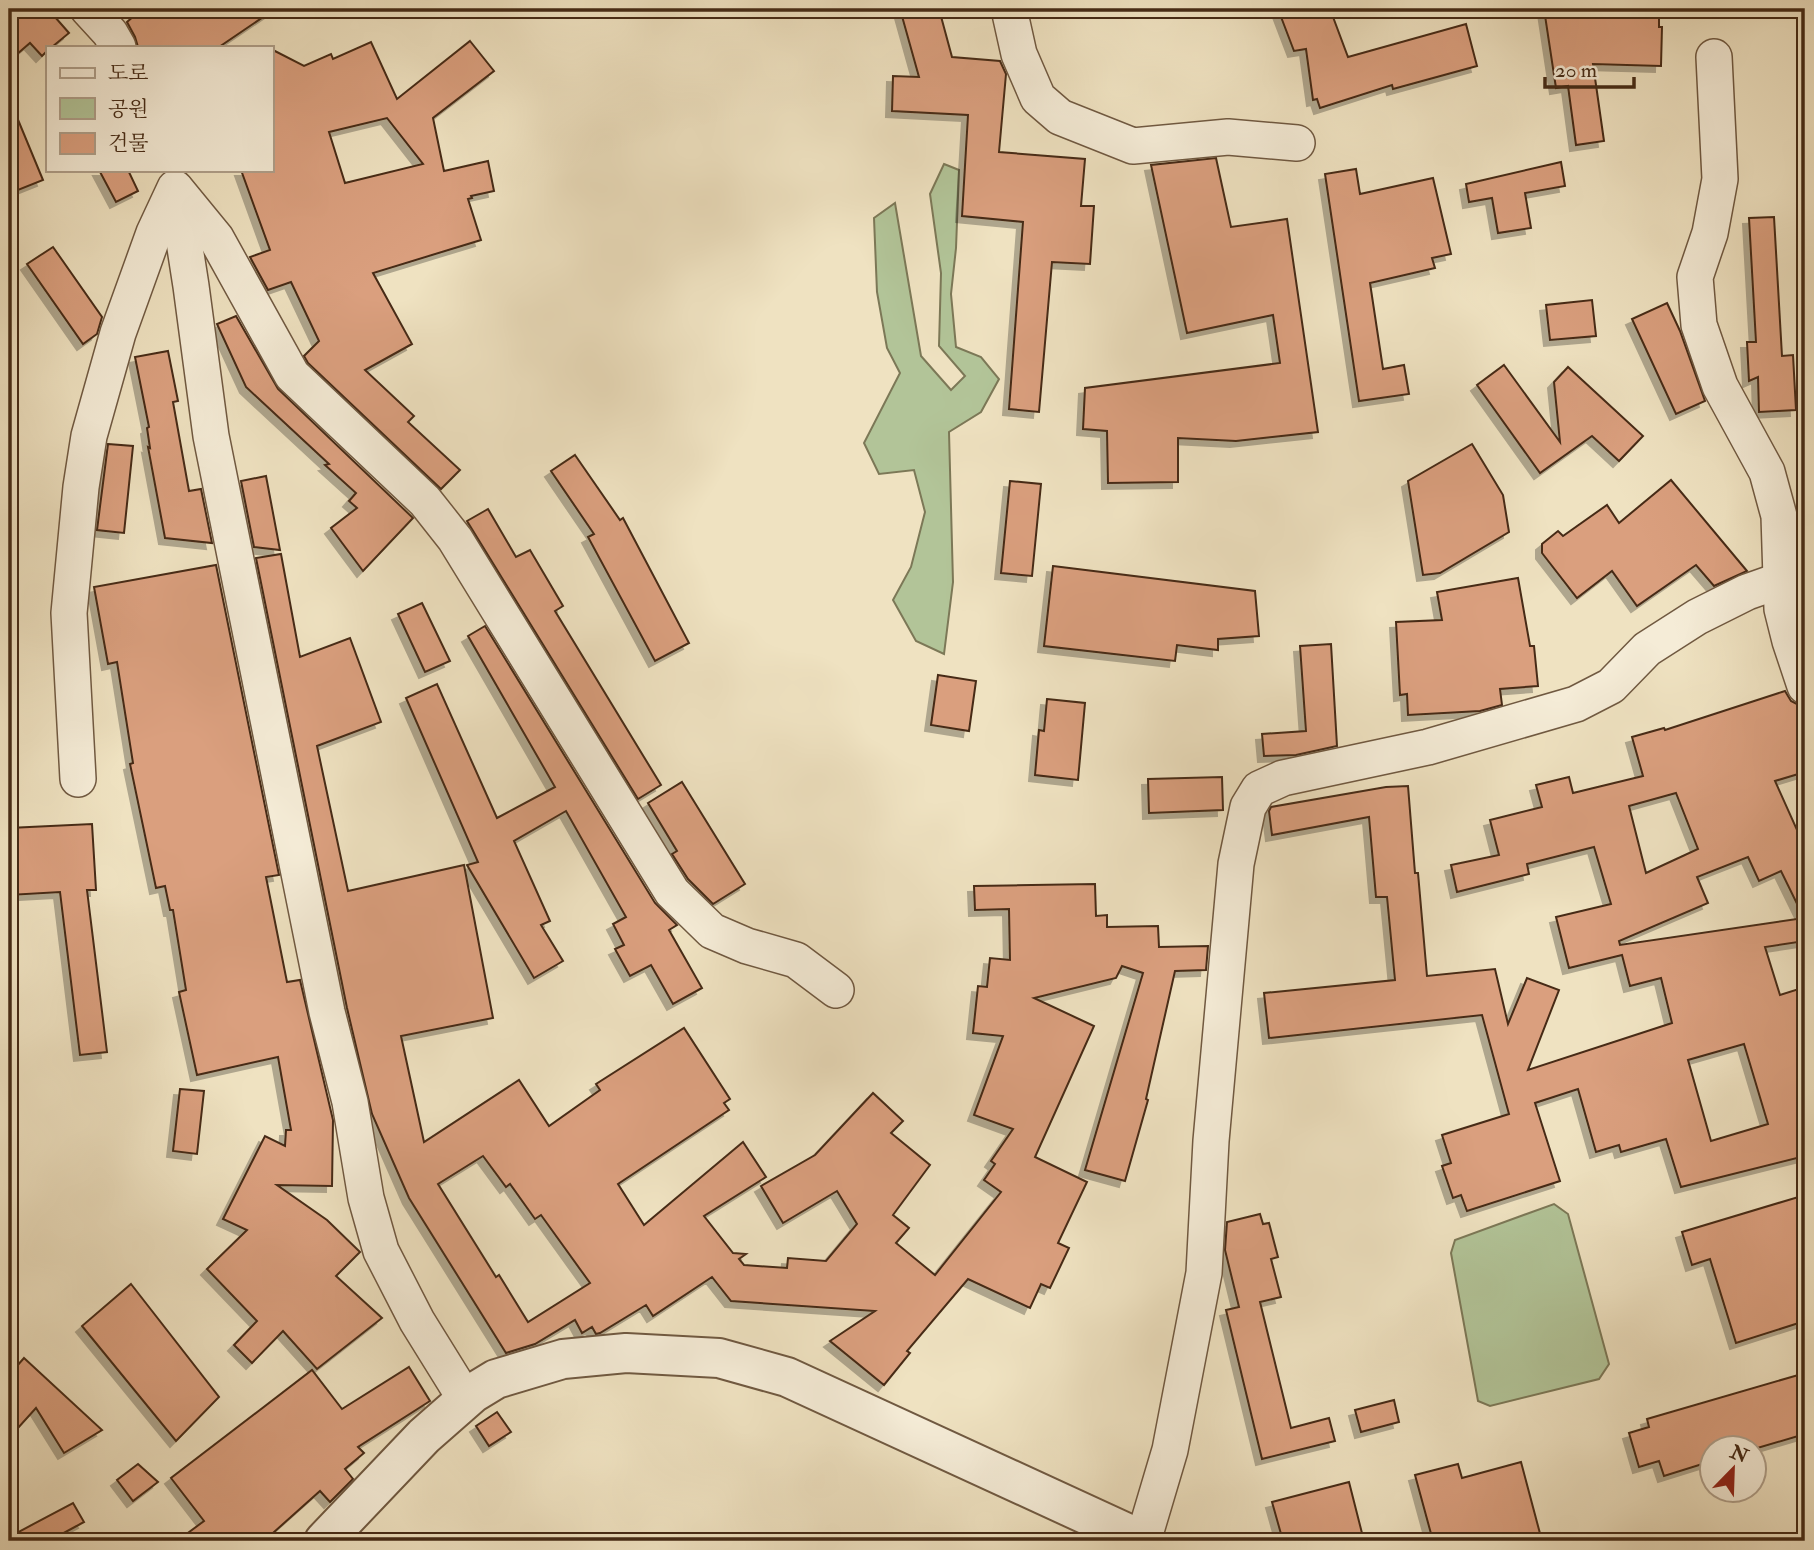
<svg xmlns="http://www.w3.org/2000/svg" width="1814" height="1550" font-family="'IM FELL Double Pica','Noto Serif KR',serif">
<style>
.green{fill:#b2c498;stroke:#7c7857;stroke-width:2}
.building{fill:#da9f7e;stroke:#462b16;stroke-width:2;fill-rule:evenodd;filter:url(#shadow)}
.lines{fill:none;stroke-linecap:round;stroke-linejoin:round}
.minor-casing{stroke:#705941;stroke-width:38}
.tertiary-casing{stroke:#705941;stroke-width:42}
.minor{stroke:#f5ecd7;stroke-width:35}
.tertiary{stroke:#f5ecd7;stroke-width:38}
</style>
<defs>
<filter id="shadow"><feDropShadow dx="-6" dy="6" stdDeviation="0" flood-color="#0004"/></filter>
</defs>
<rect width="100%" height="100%" fill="#efe2c1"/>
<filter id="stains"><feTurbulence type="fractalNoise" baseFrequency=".00286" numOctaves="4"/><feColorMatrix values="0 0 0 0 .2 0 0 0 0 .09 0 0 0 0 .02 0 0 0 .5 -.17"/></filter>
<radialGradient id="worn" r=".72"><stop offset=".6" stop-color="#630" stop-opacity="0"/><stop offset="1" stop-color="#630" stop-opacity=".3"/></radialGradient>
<g class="green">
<polygon points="1803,9 1805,9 1805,63 1798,54"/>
<polygon points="944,164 959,170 956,248 951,294 956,347 981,357 999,379 981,412 949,432 953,582 944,654 916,641 893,600 911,567 925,512 914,470 879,474 864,443 900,373 887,348 877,292 874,218 895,203 921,356 951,390 965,376 939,346 941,273 930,194"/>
<polygon points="1554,1204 1568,1214 1609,1364 1599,1379 1490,1406 1478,1401 1451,1253 1455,1240"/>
</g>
<g class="building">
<polygon points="9,9 48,9 69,33 52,47 47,47 47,51 42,56 30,43 9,61"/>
<polygon points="142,9 275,9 219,47 138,47 135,37 127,22"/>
<polygon points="900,9 939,9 952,57 1000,61 1006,74 999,152 1085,159 1081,206 1094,206 1090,264 1052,262 1039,412 1009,409 1023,222 962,216 968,115 892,111 893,76 919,77"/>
<polygon points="1278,9 1330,9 1348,57 1466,24 1477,66 1393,89 1392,85 1320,108 1317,99 1313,100 1306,49 1294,51"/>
<polygon points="1544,9 1659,9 1659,27 1662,27 1661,66 1593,64 1604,141 1576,145 1568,86 1556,88"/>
<path d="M470 41 494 71 433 118 444 171 488 161 494 191 471 196 472 198 468 199 481 240 373 273 412 344 365 370 414 416 408 422 460 470 441 489 308 363 304 356 319 341 291 282 268 290 250 257 270 250 241 170H271V49L304 66 331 54 333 59 371 42 397 99ZM387 118 423 164 345 183 329 132Z"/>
<polygon points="9,98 43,180 18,190 9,166"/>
<polygon points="1216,158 1231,227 1287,219 1318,432 1236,441 1178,438 1178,482 1108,483 1107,431 1083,429 1085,388 1280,363 1273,315 1187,333 1151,165"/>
<polygon points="1561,162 1565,186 1525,193 1531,228 1498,233 1492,198 1469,202 1466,184"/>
<polygon points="1356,169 1360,194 1433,178 1451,254 1432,258 1435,268 1370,283 1383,369 1404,365 1409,394 1359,401 1325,174"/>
<polygon points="99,170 128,170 138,191 116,202"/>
<polygon points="1774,217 1782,356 1793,355 1796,410 1759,412 1758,377 1749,381 1747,342 1756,342 1749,218"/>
<polygon points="53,247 102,317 97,334 83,344 27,264"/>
<polygon points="1592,300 1596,336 1550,340 1546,305"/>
<polygon points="1667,303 1680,331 1705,401 1676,414 1632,319"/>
<polygon points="236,316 278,389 413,518 363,571 331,528 357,508 349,501 356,493 325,465 329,464 246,387 217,324"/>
<polygon points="168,351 178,401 173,402 189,491 201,489 212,543 165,538 148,447 150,448 147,428 149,427 135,357"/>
<polygon points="1504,365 1560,442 1554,382 1568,367 1643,436 1619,461 1592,436 1540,473 1477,385"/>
<polygon points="108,444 133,446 124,533 97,530"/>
<polygon points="1472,444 1503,495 1509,532 1440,573 1423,575 1408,481"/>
<polygon points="575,455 620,520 623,518 689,643 655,661 588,537 594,534 551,471"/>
<polygon points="266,476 280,550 254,547 241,481"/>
<polygon points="1671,480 1747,571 1714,586 1696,565 1637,606 1612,571 1577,598 1542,553 1542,544 1558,531 1563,536 1607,505 1619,523"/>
<polygon points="1010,481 1041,484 1032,576 1001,573"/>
<polygon points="488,509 516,557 530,550 563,606 555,611 661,785 638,799 467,521"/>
<path d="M281 554 300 657 350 638 381 722 317 746 348 891 464 865 493 1018 401 1036 424 1142 519 1080 549 1126 600 1090 596 1084 684 1028 730 1099 724 1103 729 1110 618 1184 644 1225 743 1142 766 1177 704 1216 733 1253 746 1254 739 1259 744 1265 787 1268 788 1258 826 1261 857 1224 837 1191 783 1223 761 1186 815 1155 873 1093 903 1121 891 1133 930 1165 893 1215 909 1228 896 1243 935 1275 1001 1192 984 1180 995 1164 991 1161 1013 1129 974 1115 1003 1036 973 1033 978 986 987 987 990 958 1010 960 1009 909 975 910 974 886 1095 884 1096 916 1107 915V927L1158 926 1159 947 1208 946 1206 970 1175 971 1146 1099 1148 1100 1125 1181 1085 1170 1143 973 1122 966 1116 978 1034 998 1094 1026 1035 1157 1087 1182 1058 1243 1069 1248 1050 1288 1041 1284 1030 1308 968 1279 907 1351 910 1353 884 1385 830 1341 875 1311 731 1301 712 1277 653 1316 646 1305 600 1333 596 1334 592 1327 582 1333 575 1320 535 1344 506 1353 409 1198 372 1114 347 1008 256 558ZM483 1156 506 1187 510 1184 535 1219 541 1215 590 1283 528 1322 499 1275 496 1277 438 1184Z"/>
<polygon points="216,565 279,875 266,877 287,982 300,980 333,1120 332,1186 277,1185 327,1220 360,1252 336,1276 382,1318 317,1369 283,1331 252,1363 234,1345 257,1321 207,1269 247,1230 223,1219 265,1136 285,1146 286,1130 291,1130 278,1057 197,1075 179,992 186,990 173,910 170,910 165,886 156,888 130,764 133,763 117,662 108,664 94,587"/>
<polygon points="1053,566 1255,591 1259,636 1218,639 1218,650 1177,645 1175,661 1044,646"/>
<polygon points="1518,578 1530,646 1534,646 1538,686 1500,689 1502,705 1480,711 1408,715 1407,694 1400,695 1396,622 1442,620 1437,592"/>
<polygon points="422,603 450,661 425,672 398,614"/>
<polygon points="485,626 655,903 677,925 669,930 702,988 673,1004 651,965 630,976 615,949 624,945 613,924 626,917 566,811 514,841 550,921 541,925 563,961 534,978 467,865 478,862 406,698 437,684 497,818 555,787 468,636"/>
<polygon points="1331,644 1337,746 1296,755 1264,756 1262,734 1306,731 1300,646"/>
<polygon points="938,675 976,681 969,731 931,725"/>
<path d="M1785 691 1791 701 1797 704 1805 729V772L1775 781 1797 830 1805 826V941L1765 947 1780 995 1805 987V1156L1681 1187 1666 1139 1621 1152 1619 1145 1596 1152 1578 1089 1535 1103 1560 1181 1467 1211 1461 1195 1453 1198 1442 1166 1451 1163 1442 1135 1509 1114 1482 1015 1269 1038 1264 993 1395 980 1387 897H1376L1369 817 1272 835 1269 811 1271 807 1386 787 1408 786 1415 873H1418L1427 976 1495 969 1508 1024 1527 978 1559 990 1528 1070 1672 1023 1661 978 1630 986 1622 955 1569 968 1556 917 1611 904 1594 847 1527 864 1529 874 1457 892 1451 865 1499 855 1490 820 1542 807 1536 785 1569 777 1573 793 1643 776 1632 737 1664 728 1665 730ZM1676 793 1698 849 1646 873 1629 806ZM1748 857 1759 881 1781 871 1804 918 1620 945 1619 941 1708 903 1697 877ZM1744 1044 1768 1124 1711 1141 1688 1060Z"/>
<polygon points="1047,699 1085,703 1078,780 1035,775 1039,730 1044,731"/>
<polygon points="1222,777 1223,810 1149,813 1148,779"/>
<polygon points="682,782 745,884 713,904 688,879 672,854 677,851 648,803"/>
<polygon points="92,824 96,890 87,890 107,1052 80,1055 60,892 9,895 9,828"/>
<polygon points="180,1089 204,1091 197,1154 173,1151"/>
<polygon points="1805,1195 1805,1321 1736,1343 1710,1259 1692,1265 1682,1232"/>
<polygon points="1260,1214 1263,1224 1269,1223 1278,1257 1271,1259 1281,1297 1260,1302 1291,1428 1329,1418 1335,1441 1262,1459 1226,1310 1239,1307 1225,1250 1227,1222"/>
<polygon points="131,1284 219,1397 176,1441 82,1326"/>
<polygon points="24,1358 102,1430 64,1453 36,1408 9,1438 9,1375"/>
<polygon points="409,1367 430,1401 358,1447 364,1453 345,1469 353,1479 330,1502 320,1491 264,1541 177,1541 204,1521 171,1478 312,1370 342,1409"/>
<polygon points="1805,1373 1805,1434 1754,1449 1712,1448 1712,1461 1664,1476 1659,1461 1639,1467 1629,1433 1649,1427 1647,1419"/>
<polygon points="1394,1400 1399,1422 1361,1432 1355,1410"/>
<polygon points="497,1412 511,1432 489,1446 476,1426"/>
<polygon points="1521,1462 1542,1541 1433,1541 1415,1475 1458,1464 1462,1478"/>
<polygon points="138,1464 158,1482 133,1501 117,1480"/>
<polygon points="1349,1482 1364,1541 1283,1541 1272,1502"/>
<polygon points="73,1503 84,1522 49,1541 9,1541 9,1537"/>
</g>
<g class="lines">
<defs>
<g id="minor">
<polyline points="88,9 110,33 118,47"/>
<polyline points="1009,9 1019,54 1038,98 1060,117 1133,146 1228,137 1297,143"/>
<polyline points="1714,57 1720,179 1710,233 1695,277 1699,325 1720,386 1767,472 1779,516 1782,609 1790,641 1805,686"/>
<polyline points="176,190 191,286 211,436 327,1012 350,1102 366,1198 381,1251 417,1321 466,1400"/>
<polyline points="78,779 69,613 81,487 89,436 118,333 154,233 175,188 216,238 292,375 425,501 455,539 672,892 712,931 747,946 796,960 836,990"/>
<polyline points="1143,1541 1170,1450 1204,1273 1211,1141 1236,864 1248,807 1259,789 1283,778 1428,747 1576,704 1611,686 1647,649 1697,617 1747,592 1781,580"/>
</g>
<polyline id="tertiary" points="324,1541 424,1436 473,1393 496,1379 563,1359 626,1353 719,1358 787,1377 1144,1541"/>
</defs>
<use href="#minor" class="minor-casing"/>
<use href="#tertiary" class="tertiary-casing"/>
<use href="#minor" class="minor"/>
<use href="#tertiary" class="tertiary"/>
</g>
<rect width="1814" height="1550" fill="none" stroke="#efe2c1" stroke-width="35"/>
<rect x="10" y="10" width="1793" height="1529" fill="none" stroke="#462b16" stroke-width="3.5"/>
<rect x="18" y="18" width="1779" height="1515" fill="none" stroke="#462b16" stroke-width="2"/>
<rect x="46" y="46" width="228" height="126" fill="#f5ecd7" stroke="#af9f8a" stroke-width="2"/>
<rect x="60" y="68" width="35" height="10" fill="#f5ecd7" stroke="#af9f8a" stroke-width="2"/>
<text x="108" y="80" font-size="21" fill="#462b16">도로</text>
<rect x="60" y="98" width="35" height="21" fill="#b2c498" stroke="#af9f8a" stroke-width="2"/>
<text x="108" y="116" font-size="21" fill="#462b16">공원</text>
<rect x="60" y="133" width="35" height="21" fill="#da9f7e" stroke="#af9f8a" stroke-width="2"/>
<text x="108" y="150" font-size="21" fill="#462b16">건물</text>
<g transform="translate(1733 1469) rotate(23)"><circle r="33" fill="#f5ecd7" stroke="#af9f8a" stroke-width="2"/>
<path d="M0-5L12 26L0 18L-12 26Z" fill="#8f2418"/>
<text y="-10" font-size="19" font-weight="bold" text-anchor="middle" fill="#462b16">N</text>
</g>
<path d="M1545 77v10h89v-10" fill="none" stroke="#462b16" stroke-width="3.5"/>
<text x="1555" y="77" font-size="21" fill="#462b16" stroke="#f5ecd7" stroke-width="5" paint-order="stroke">20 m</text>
<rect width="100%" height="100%" filter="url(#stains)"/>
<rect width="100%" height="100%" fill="url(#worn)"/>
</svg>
